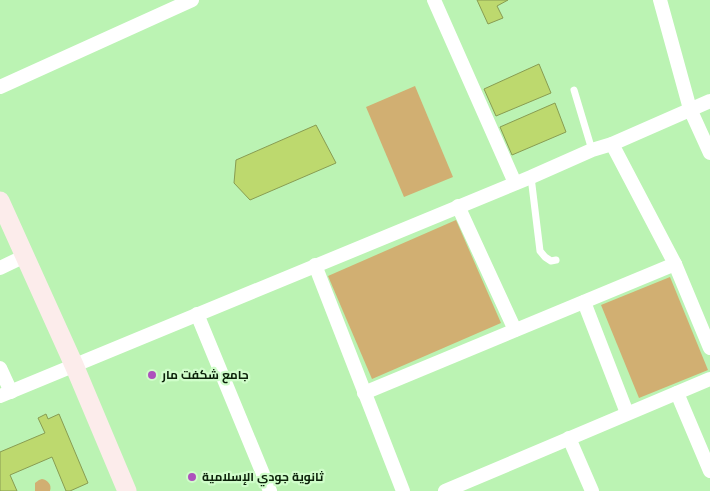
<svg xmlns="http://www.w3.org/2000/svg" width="710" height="491" font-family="'Noto Serif',Cairo,serif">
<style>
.green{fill:#d1af72}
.building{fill:#bdd96e;stroke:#889c52}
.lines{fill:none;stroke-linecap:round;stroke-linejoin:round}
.lane{stroke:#fff;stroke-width:7}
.street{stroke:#fff;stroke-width:14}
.secondary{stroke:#fceceb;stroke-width:19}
.poi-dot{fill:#ad51bc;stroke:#d0fdca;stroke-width:2}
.labels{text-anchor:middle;stroke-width:4.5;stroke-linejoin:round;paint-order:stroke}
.poi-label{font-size:12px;font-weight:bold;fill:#0b2109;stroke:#d0fdca;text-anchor:start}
</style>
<rect width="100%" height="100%" fill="#bbf3b3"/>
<g class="green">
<polygon points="415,86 453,177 404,197 366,107"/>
<polygon points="456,220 501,323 372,379 328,276"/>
<polygon points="670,277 708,370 639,398 601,305"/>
<path d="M42 479C48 480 52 485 50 491H35V483L39 480Z"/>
</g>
<g class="building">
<polygon points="477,0 508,0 497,6 503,18 488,24"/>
<polygon points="539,64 551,93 496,116 484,89"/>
<polygon points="555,103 566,132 512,155 500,127"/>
<polygon points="316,125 336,163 250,200 234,183 236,160"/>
<polygon points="46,414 48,419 59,414 88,483 70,491 66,491 52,457 10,475 17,491 0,491 0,452 45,433 38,418"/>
</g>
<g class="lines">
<g class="lane">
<polyline points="574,90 592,150"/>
<polyline points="531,177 540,251 545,257 551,261 556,260"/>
</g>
<g class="street">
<polyline points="434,0 515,183"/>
<polyline points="660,0 690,109 710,153"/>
<polyline points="0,87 192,0"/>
<polyline points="612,144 675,264 710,348"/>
<polyline points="458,206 515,330"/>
<polyline points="315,265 403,491"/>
<polyline points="0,268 25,256"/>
<polyline points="584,302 627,413"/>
<polyline points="197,314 270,491"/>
<polyline points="0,368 11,392"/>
<polyline points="364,393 675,264"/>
<polyline points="677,393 710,471"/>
<polyline points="0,396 531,177 592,150 612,144 710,101"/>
<polyline points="569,438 592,491"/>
<polyline points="445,491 710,379"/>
</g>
<polyline class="secondary" points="0,201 74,365 127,491"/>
</g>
<g class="poi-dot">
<circle cx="152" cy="375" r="5"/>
<circle cx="192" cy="477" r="5"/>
</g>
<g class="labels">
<g class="poi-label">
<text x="162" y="379">جامع شكفت مار</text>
<text x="202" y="481">ثانوية جودي الإسلامية</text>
</g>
</g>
</svg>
